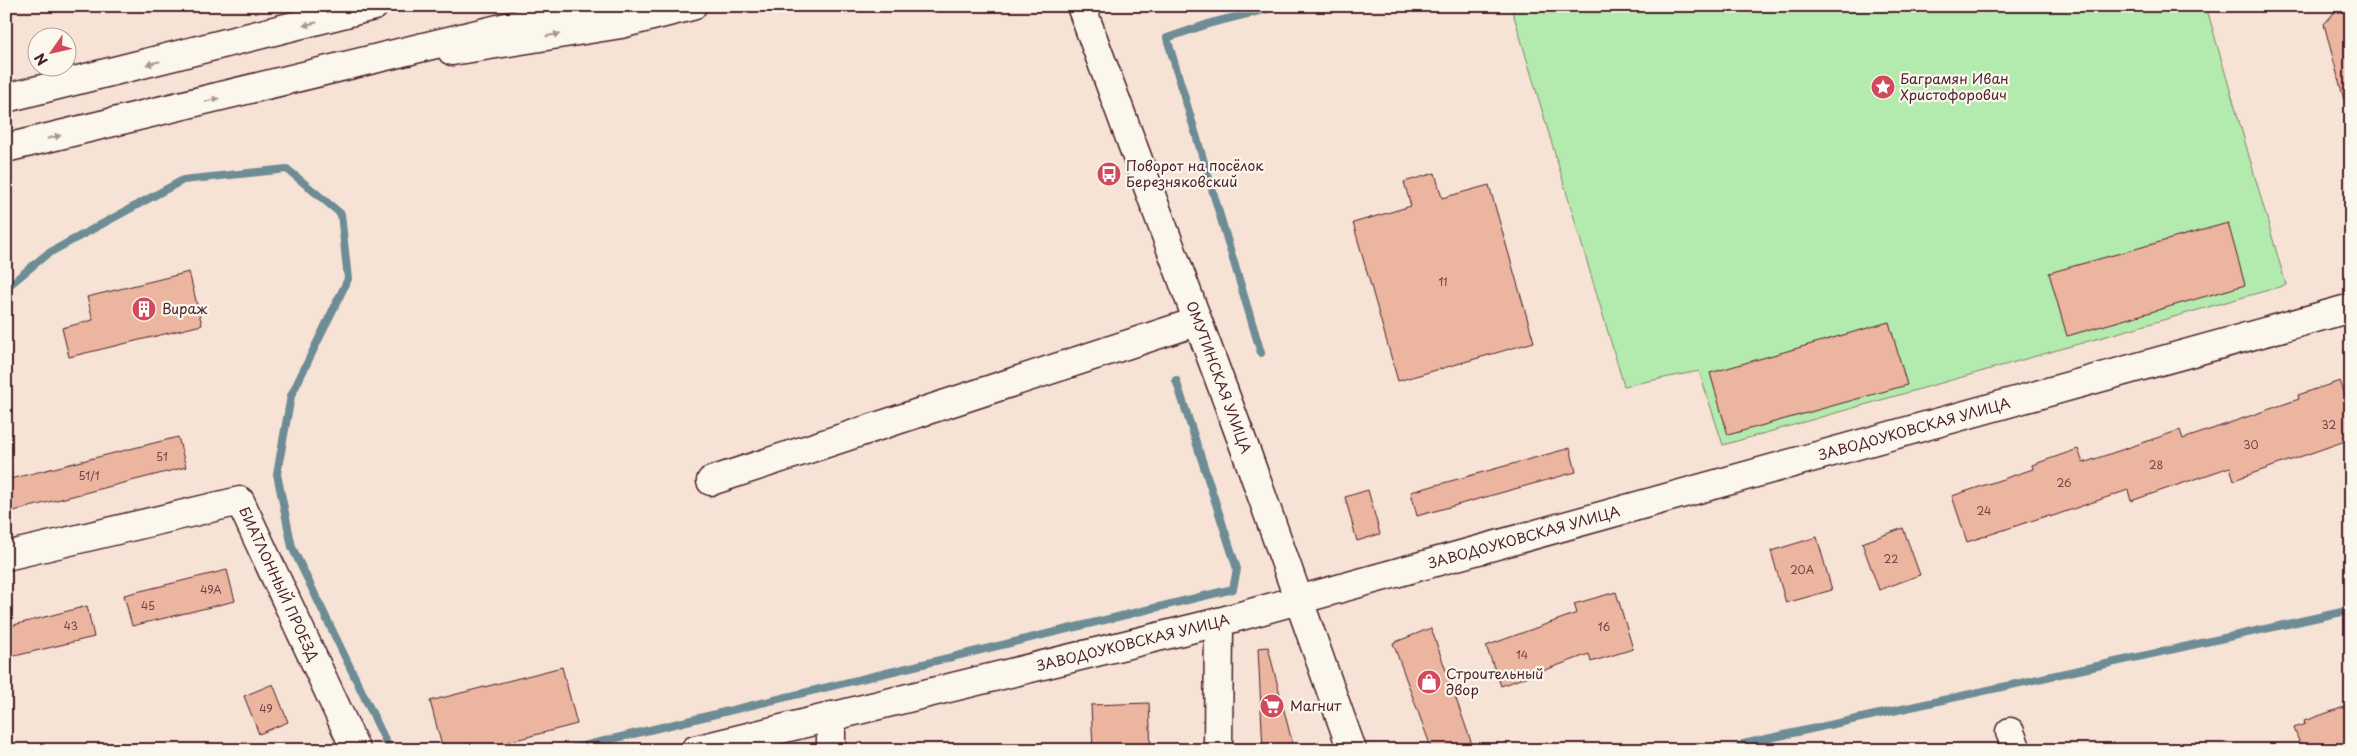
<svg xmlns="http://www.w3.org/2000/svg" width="2357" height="756" font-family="'Playpen Sans',sans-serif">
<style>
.green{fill:#b3eaad;stroke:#7e846c}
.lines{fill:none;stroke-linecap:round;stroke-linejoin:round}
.stream{stroke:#6d8c95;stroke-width:8}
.building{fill:#ecb5a0;stroke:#4a1f2b}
.street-casing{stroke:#4a1f2b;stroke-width:31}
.secondary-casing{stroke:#4a1f2b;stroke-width:31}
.highway-casing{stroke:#4a1f2b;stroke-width:31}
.street{stroke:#fbf7ec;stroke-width:28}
.secondary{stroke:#fbf7ec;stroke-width:28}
.highway{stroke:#fbf7ec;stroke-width:28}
.oneway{fill:#ab9695}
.labels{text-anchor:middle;stroke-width:4.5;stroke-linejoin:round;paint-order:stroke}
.number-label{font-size:11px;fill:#724448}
.poi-label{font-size:14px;fill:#4a1f2b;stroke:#fbf7ec;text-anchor:start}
.street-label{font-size:14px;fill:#4a1f2b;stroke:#fbf7ec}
</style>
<rect width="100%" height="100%" fill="#f6e3d5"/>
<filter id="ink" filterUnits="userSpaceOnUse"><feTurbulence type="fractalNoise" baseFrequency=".02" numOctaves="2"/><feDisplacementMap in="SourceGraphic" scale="10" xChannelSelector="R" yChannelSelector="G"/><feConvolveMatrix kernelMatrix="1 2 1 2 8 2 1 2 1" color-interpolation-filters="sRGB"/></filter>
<g filter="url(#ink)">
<polygon class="green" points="1511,6 2206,6 2286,285 1723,445 1699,371 1624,386"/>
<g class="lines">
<g class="stream">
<polyline points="6,288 47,254 183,180 287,169 341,214 348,279 291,396 277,474 292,547 390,750"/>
<polyline points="1261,353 1167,38 1211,23 1280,6"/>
<polyline points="567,750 1233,589 1237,569 1176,380"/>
<polyline points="1737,750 1743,744 2351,610"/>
</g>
</g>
<g class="building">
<polygon points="2340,6 2351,6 2351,99 2344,100 2324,24"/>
<polygon points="1435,173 1442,198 1489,185 1534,342 1398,381 1353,223 1411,206 1404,182"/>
<polygon points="2228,223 2245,285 2067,336 2049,273"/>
<polygon points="189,272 202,325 69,357 62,328 93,320 87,297"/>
<polygon points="1889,322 1907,385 1728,435 1710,373"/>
<polygon points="2340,381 2351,411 2351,439 2234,480 2230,467 2131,501 2128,490 2050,517 2049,515 1967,542 1952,496 2033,469 2032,465 2078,449 2083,463 2180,430 2183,439 2299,399 2298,395"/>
<polygon points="178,437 186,467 6,513 6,480"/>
<polygon points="1570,448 1576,472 1417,516 1411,492"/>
<polygon points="1368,490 1380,534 1357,541 1345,497"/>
<polygon points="1903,528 1920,575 1879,590 1862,543"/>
<polygon points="1817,537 1832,590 1786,603 1771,551"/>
<polygon points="227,570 235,601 132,626 124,595"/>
<polygon points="1616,592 1633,649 1591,662 1589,654 1501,686 1486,646 1577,613 1574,604"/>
<polygon points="87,606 94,637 6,658 6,627"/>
<polygon points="1431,628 1474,750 1432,750 1393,643"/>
<polygon points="1268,647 1294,750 1263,750 1258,648"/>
<polygon points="562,667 577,724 477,750 443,750 430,701"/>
<polygon points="273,684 288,722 259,734 244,696"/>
<polygon points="1149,703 1151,750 1093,750 1091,705"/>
<polygon points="2344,707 2351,727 2351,750 2302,750 2294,728 2305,724 2304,721"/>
</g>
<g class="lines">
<defs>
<g id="street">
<polyline points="711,481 1196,322"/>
<path id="s1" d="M6 556 240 501 356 750"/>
<polyline points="831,716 831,750"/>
<polyline points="2010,732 2017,750"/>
<path id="s2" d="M695 750 1219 622 2351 308"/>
<polyline points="1218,750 1219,622"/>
</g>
<g id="secondary">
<path id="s3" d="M1081 6 1247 454 1352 750"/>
<polyline points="452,51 621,24 692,6"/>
</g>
<g id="highway">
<polyline points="6,98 374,6"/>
<polyline points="6,148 593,6"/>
</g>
</defs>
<use href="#street" class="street-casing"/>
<use href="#secondary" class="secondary-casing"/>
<use href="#highway" class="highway-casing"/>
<use href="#street" class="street"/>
<use href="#secondary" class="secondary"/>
<use href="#highway" class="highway"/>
</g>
<defs><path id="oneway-solid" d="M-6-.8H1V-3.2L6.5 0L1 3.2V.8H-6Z" transform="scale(1.25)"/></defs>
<g class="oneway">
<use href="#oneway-solid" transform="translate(310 24) rotate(166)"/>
<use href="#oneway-solid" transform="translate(553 35) rotate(-9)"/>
<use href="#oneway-solid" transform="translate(153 63) rotate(166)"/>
<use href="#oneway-solid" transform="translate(212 100) rotate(-13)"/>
<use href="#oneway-solid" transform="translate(54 137) rotate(-13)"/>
</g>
</g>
<defs>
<symbol id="sight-disc" viewBox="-11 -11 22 22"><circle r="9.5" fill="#d1495b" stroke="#fbf7ec"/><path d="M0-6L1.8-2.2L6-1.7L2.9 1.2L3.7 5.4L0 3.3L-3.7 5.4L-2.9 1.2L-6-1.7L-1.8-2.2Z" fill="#fff"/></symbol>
<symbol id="bus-disc" viewBox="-11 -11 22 22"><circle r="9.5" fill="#d1495b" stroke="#fbf7ec"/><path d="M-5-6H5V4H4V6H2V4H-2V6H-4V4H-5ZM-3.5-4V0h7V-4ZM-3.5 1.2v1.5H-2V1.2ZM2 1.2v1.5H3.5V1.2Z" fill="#fff"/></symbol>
<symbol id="building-disc" viewBox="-11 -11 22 22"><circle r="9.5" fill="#d1495b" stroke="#fbf7ec"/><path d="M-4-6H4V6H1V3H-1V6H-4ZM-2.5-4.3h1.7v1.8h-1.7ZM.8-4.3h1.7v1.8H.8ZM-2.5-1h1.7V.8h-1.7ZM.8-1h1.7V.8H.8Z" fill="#fff"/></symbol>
<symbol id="shop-disc" viewBox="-11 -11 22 22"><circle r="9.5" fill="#d1495b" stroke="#fbf7ec"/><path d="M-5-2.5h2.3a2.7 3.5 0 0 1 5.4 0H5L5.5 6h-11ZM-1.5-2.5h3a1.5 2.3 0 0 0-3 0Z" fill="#fff"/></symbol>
<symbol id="supermarket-disc" viewBox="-11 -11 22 22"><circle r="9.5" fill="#d1495b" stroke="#fbf7ec"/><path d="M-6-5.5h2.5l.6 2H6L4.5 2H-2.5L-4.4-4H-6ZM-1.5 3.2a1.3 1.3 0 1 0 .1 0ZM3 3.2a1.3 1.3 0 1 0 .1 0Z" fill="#fff"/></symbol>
</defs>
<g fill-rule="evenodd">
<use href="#sight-disc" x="1869" y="73" width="28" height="28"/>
<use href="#bus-disc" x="1095" y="160" width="28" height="28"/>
<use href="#building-disc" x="130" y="295" width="28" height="28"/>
<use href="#shop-disc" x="1415" y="668" width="28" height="28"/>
<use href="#supermarket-disc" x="1258" y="692" width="28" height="28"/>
</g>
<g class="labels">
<g class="number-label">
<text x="1443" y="286">11</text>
<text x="2329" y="429">32</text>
<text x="2251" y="449">30</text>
<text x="162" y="461">51</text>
<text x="2156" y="469">28</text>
<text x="89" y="480">51/1</text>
<text x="2064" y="487">26</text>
<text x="1984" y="515">24</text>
<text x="1891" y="563">22</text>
<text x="1802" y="574">20А</text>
<text x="211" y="594">49А</text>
<text x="148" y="610">45</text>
<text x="71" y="630">43</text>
<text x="1604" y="631">16</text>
<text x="1522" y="659">14</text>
<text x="266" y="713">49</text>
</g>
<g class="poi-label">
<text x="1900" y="84">Баграмян Иван<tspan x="1900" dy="16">Христофорович</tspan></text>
<text x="1126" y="171">Поворот на посёлок<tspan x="1126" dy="16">Березняковский</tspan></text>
<text x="162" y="314">Вираж</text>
<text x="1446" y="679">Строительный<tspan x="1446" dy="16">двор</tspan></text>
<text x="1290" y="711">Магнит</text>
</g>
<g class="street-label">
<text dy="5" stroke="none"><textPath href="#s3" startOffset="396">ОМУТИНСКАЯ УЛИЦА</textPath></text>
<text dy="5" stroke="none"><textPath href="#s2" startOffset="1261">ЗАВОДОУКОВСКАЯ УЛИЦА</textPath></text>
<text dy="5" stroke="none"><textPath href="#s2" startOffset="856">ЗАВОДОУКОВСКАЯ УЛИЦА</textPath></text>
<text dy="5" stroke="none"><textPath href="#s1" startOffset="332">БИАТЛОННЫЙ ПРОЕЗД</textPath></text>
<text dy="5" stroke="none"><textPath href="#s2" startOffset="451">ЗАВОДОУКОВСКАЯ УЛИЦА</textPath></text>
</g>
</g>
<rect width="2357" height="756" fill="none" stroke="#fbf7ec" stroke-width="25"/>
<rect x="12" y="12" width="2332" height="731" fill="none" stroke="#4a1f2b" stroke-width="2" filter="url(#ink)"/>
<g transform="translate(52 52) rotate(236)"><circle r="24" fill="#fbf7ec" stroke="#b4a19f"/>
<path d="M0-4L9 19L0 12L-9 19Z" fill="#d1495b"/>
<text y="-8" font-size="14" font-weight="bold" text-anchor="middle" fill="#4a1f2b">N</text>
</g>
</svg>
